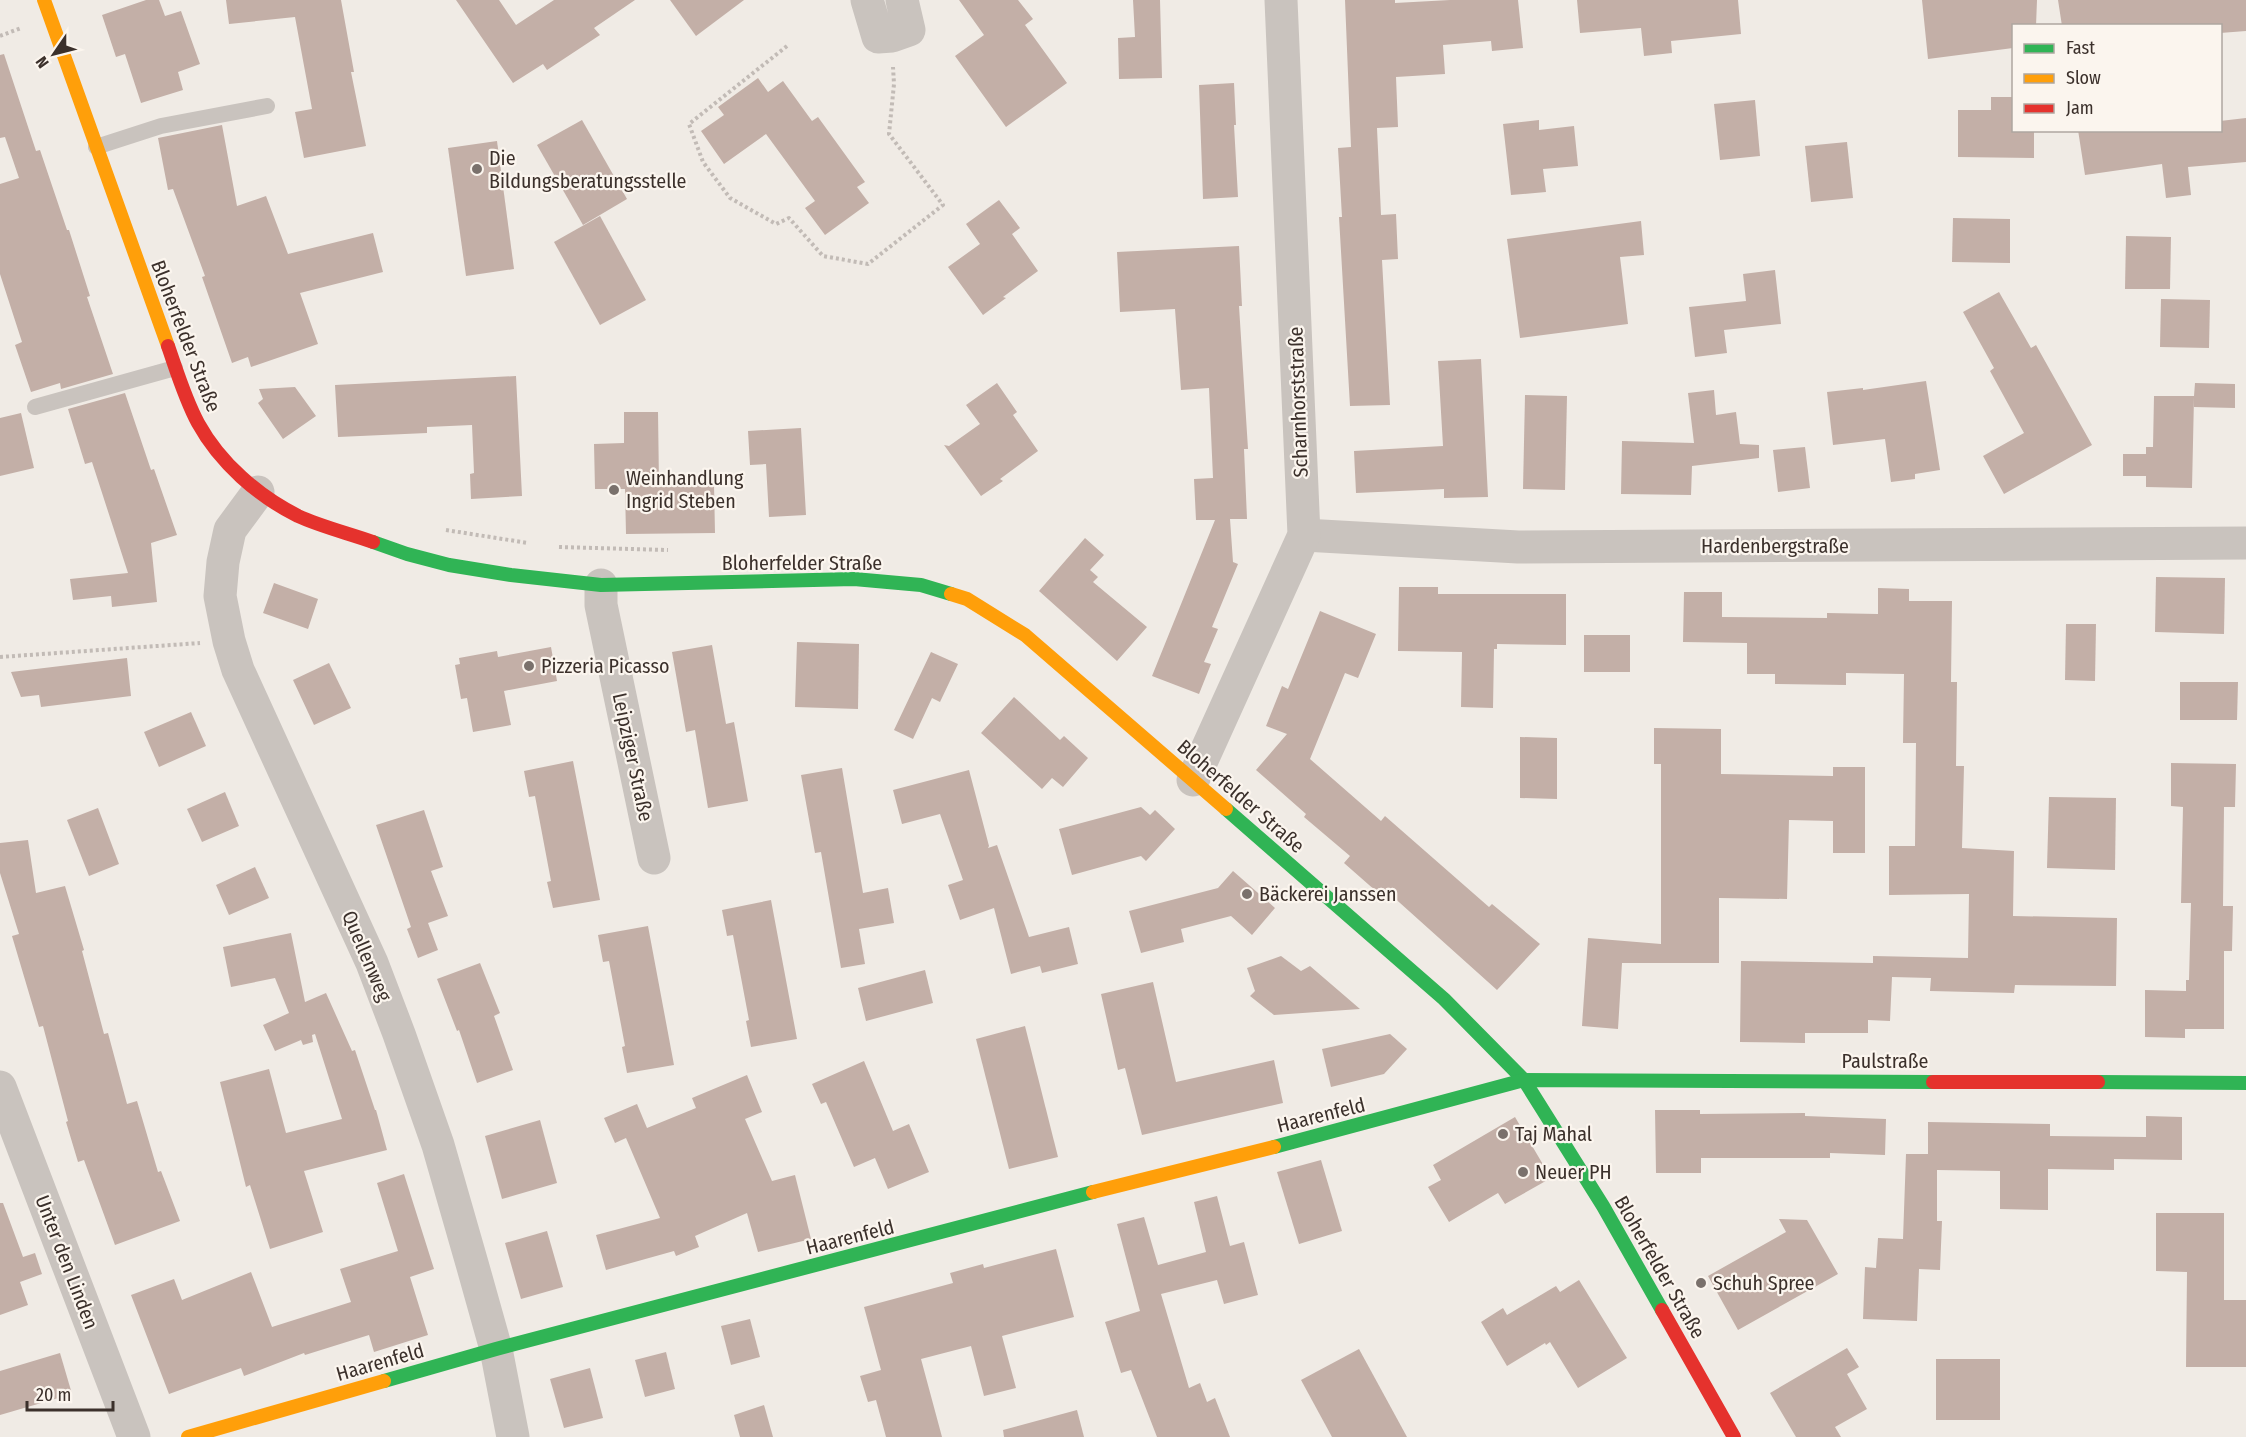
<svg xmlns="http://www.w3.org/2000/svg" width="2246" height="1437" font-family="'Fira Sans Condensed',sans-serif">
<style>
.building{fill:#c3afa7}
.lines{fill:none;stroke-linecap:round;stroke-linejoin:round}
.path{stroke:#c2bbb6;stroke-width:4;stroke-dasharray:3 3;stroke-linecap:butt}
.lane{stroke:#c9c3be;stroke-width:16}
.street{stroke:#c9c3be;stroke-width:33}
.fast{stroke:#30b455;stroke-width:14}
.slow{stroke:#ff9f0a;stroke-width:14}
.jam{stroke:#e5322d;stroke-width:14}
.poi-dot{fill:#7a716c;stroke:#fbf5ee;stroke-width:2}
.labels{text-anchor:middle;stroke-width:4.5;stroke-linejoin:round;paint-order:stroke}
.poi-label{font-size:20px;fill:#3b302b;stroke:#fbf5ee;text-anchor:start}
.street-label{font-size:20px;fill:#3b302b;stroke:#fbf5ee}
</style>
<rect width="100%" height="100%" fill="#f0ebe5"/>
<g class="building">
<polygon points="146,0 159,0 165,16 181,11 200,64 178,72 183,90 141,103 125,54 116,57 102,15"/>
<polygon points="226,0 341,0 354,72 351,72 366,146 304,158 295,112 312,109 295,17 229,24"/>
<polygon points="456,0 499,0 516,25 554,0 635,0 594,28 600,35 547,70 543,64 513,83"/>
<polygon points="670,0 744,0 696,36"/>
<polygon points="959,0 1018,0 1033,19 1025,25 1067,83 1006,127 955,56 984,35"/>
<polygon points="1133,0 1160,0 1162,78 1119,79 1118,38 1135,37"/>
<polygon points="1345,0 1395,0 1395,3 1450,0 1518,0 1523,48 1492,51 1491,41 1443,45 1445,74 1396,77 1398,127 1377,128 1381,215 1396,214 1398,259 1382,260 1390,405 1350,406 1339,217 1342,217 1338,148 1351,147"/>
<polygon points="1577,0 1738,0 1741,34 1671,41 1672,53 1644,56 1641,28 1580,33"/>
<polygon points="1922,0 2037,0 2036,26 2013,26 2013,48 1928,59"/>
<polygon points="2058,0 2246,0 2246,31 2220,33 2220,26 2062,26"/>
<polygon points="4,54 36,151 40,150 67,230 69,230 90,296 87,297 113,374 61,389 60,383 31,392 15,345 22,342 0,274 0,184 19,178 5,137 0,138 0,55"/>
<polygon points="758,78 768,92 783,81 812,121 818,117 865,182 857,187 869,203 825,235 805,208 815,201 766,134 724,164 701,131 724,115 718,107"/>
<polygon points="1234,83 1236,125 1234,125 1238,197 1203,199 1199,85"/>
<polygon points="1991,97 2013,97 2013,130 2034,130 2034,158 1958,157 1958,110 1991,110"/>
<polygon points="1755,100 1760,156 1720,160 1714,104"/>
<polygon points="2246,118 2246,162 2188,167 2191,195 2166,198 2162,164 2085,175 2078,130 2220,130 2220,121"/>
<polygon points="582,120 627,199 583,225 537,145"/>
<polygon points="1539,120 1539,130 1574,126 1578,166 1543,169 1546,192 1511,195 1503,124"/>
<polygon points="222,125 237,206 266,196 288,254 373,233 383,272 300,293 318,344 251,367 248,357 232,363 202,277 205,276 173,189 168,190 158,138"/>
<polygon points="497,141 514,269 466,276 448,148"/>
<polygon points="1847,142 1853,198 1811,202 1805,146"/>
<polygon points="999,200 1020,228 1012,234 1038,271 1003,297 1006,298 983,315 948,267 980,244 966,224"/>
<polygon points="600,216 646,300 600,325 554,242"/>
<polygon points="1953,218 2010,219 2010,263 1952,262"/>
<polygon points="1641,221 1644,255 1620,257 1628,324 1520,338 1507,239"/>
<polygon points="2126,236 2171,237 2170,289 2125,289"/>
<polygon points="1239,246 1242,306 1239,306 1248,449 1244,449 1247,519 1230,519 1233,562 1238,564 1212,627 1218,629 1204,662 1211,664 1199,694 1152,676 1215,520 1196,520 1194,479 1213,478 1209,388 1181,390 1175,309 1120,312 1117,252"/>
<polygon points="1775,270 1781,324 1724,330 1727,353 1695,357 1689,307 1746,301 1743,274"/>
<polygon points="1999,292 2031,348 2036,345 2092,445 2004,494 1983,456 2024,433 1990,371 1994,368 1963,312"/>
<polygon points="2161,299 2210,300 2209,348 2160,347"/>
<polygon points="1481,359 1488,497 1444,498 1444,489 1356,493 1354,451 1443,446 1438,361"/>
<polygon points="516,376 522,496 471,499 470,474 474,473 472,425 427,427 427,433 338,437 335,385"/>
<polygon points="1926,381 1940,470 1915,474 1915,479 1891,482 1885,439 1833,445 1827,392 1863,388 1863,390"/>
<polygon points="997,383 1017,412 1013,415 1038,451 1000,479 1003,481 981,496 944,445 949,446 980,424 966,405"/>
<polygon points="2195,383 2235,384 2235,408 2194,407 2194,397 2192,488 2146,487 2146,476 2123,476 2123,454 2146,454 2146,447 2153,447 2154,396 2194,396"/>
<polygon points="295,387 316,416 283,439 258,403 263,399 259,389"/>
<polygon points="1714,390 1716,415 1736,412 1740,444 1759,445 1759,458 1692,466 1691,495 1621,494 1622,441 1694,443 1688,393"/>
<polygon points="125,393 151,470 154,469 177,535 151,543 157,602 112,607 111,596 73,600 70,579 128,573 92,462 85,464 68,409"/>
<polygon points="1525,395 1567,396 1565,490 1523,489"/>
<polygon points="624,412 658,412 659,484 714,484 715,533 626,534 625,489 595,489 594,444 624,443"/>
<polygon points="21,413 34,468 0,476 0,418"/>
<polygon points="801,428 806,515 769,517 766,464 750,465 748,431"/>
<polygon points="1805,447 1810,488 1778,492 1773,450"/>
<polygon points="1085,538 1104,555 1090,570 1098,577 1093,582 1147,627 1117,661 1039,591"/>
<polygon points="2156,577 2225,578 2224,634 2155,632"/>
<polygon points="274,583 318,599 308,629 263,613"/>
<polygon points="1399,587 1438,587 1438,594 1566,594 1566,645 1497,644 1497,649 1494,649 1493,708 1461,707 1462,652 1398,651"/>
<polygon points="1878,588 1909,589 1909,601 1952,601 1951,682 1957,682 1956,766 1964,766 1962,848 2014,851 2013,916 2117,918 2116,986 2015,985 2014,993 1930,991 1931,978 1892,977 1890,1021 1868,1020 1868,1033 1805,1033 1805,1043 1740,1042 1741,961 1873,963 1873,956 1968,958 1969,894 1889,895 1889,846 1915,846 1916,743 1903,743 1904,674 1846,673 1846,685 1775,684 1775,674 1747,674 1747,643 1683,642 1684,592 1722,592 1722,617 1827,618 1827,613 1878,614"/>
<polygon points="1320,611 1376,634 1358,678 1345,673 1310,759 1381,821 1385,816 1489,907 1492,904 1540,944 1497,990 1390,894 1385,899 1344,863 1350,856 1304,817 1306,814 1256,770 1287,734 1266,726 1282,686 1288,689"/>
<polygon points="2066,624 2096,624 2095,681 2065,680"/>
<rect x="1584" y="635" width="46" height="37"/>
<polygon points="797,642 859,644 858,709 795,707"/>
<polygon points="712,645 726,724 734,722 748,801 708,808 695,730 686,732 672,652"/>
<polygon points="551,647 557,681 504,691 511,725 473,732 467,698 461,699 455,665 460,664 459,658 497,651 498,657"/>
<polygon points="931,652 958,664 940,702 932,698 913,739 894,730"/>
<polygon points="127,658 131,696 41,707 39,695 21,697 11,672"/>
<polygon points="329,663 351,708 314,725 293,680"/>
<polygon points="2180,682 2238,682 2237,720 2180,720"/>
<polygon points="1014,697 1060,740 1064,736 1088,758 1063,787 1052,778 1042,789 981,733"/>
<polygon points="191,712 206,746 159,767 144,732"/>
<polygon points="1654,728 1721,729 1721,774 1833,776 1833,767 1865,767 1865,853 1833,853 1833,821 1789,820 1787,899 1719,898 1719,963 1622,963 1618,1029 1582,1026 1588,938 1661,944 1661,764 1654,764"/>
<polygon points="1520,737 1557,738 1557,799 1520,798"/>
<polygon points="573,761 600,900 553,908 547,882 551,881 535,796 529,797 524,771"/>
<polygon points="2171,763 2236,764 2235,807 2224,807 2223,906 2233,906 2232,951 2224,951 2224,1029 2185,1029 2185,1038 2145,1037 2145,990 2186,991 2186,980 2189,980 2191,903 2181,903 2183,807 2171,806"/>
<polygon points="842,768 863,893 888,888 894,923 859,929 865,964 841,968 821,852 815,853 801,775"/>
<polygon points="969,770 989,846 988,848 997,845 1029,937 1069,927 1078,964 1042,973 1040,966 1011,974 994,908 960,920 948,885 963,880 940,814 902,824 893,790"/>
<polygon points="225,792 239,826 202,842 187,809"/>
<polygon points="2049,797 2116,798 2115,870 2047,868"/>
<polygon points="1141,807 1150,815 1155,810 1175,829 1146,861 1141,856 1072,875 1059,829"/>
<polygon points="98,808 119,864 89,876 67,820"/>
<polygon points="424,810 443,867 431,871 448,916 428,923 438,950 418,958 407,929 411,927 376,825"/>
<polygon points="28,840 36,893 65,886 84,950 82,951 104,1034 108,1033 127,1104 137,1101 158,1172 161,1171 180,1221 115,1245 84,1160 78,1162 66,1122 68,1121 43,1026 39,1027 12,936 19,934 0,873 0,843"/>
<polygon points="255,867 269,898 229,915 216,885"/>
<polygon points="1233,871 1275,908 1252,935 1231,916 1181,929 1184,942 1141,953 1129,911 1218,888"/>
<polygon points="771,900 797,1039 751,1047 746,1021 749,1020 733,935 727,936 722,910"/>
<polygon points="648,926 674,1065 627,1073 622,1047 625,1046 609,961 603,962 598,935"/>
<polygon points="291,933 305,1002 326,993 352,1051 355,1050 375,1110 376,1110 387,1150 304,1171 323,1232 270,1249 250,1185 246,1187 220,1082 269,1069 286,1133 342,1119 315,1034 312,1035 313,1042 303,1045 301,1040 275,1051 263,1025 289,1013 275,978 231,987 223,947"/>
<polygon points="1281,956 1301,971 1310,966 1360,1009 1274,1015 1250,996 1255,991 1247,968"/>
<polygon points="480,963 500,1013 494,1016 513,1070 477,1083 459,1030 457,1031 437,979"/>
<polygon points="925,970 933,1003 866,1021 858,988"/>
<polygon points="1153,982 1176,1082 1274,1060 1283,1103 1142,1135 1125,1068 1118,1070 1101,994"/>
<polygon points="1025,1026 1058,1157 1009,1169 976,1039"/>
<polygon points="1390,1034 1407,1049 1384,1074 1331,1087 1322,1049"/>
<polygon points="864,1061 893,1131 909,1124 929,1172 888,1189 875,1158 854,1167 826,1102 821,1104 812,1084"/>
<polygon points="747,1075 762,1112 745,1119 772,1181 795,1175 811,1239 758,1252 747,1213 695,1236 699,1247 676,1256 674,1251 606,1270 596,1235 660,1218 626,1138 615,1143 604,1118 637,1104 647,1128 696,1108 692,1098"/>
<polygon points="1655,1110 1700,1110 1700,1114 1805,1113 1805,1116 1886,1119 1885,1155 1830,1153 1830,1158 1701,1158 1701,1173 1656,1173"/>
<polygon points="2146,1116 2182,1117 2182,1160 2114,1159 2114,1170 2048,1169 2048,1210 2000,1209 2000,1171 1937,1170 1937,1221 1942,1221 1940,1270 1919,1269 1917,1321 1863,1319 1865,1267 1876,1268 1878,1238 1903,1239 1906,1154 1928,1154 1928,1122 2050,1124 2050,1136 2146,1137"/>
<polygon points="1515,1117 1551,1178 1505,1204 1498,1193 1449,1222 1428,1187 1441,1180 1433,1165"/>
<polygon points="540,1120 557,1183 502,1199 485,1136"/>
<polygon points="1321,1160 1342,1231 1299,1244 1277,1172"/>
<polygon points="404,1174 434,1269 410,1277 428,1335 374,1352 369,1335 305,1355 304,1353 244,1376 241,1368 169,1394 131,1295 174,1279 182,1300 251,1272 272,1327 351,1302 340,1269 398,1251 377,1183"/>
<polygon points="1217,1196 1230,1246 1244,1242 1258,1295 1224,1304 1217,1280 1161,1294 1189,1388 1200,1383 1207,1402 1215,1398 1230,1437 1157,1437 1131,1370 1121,1373 1105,1322 1140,1311 1117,1224 1144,1217 1158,1265 1206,1252 1194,1202"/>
<polygon points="0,1203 3,1203 23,1257 35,1253 42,1274 20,1282 28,1305 0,1315"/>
<polygon points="2156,1213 2224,1213 2224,1300 2246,1300 2246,1367 2186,1367 2187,1272 2156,1271"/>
<polygon points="1779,1219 1807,1220 1838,1274 1738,1330 1708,1276 1786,1232"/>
<polygon points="547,1231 563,1287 521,1299 505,1243"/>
<polygon points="1056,1249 1074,1317 1002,1336 1016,1388 984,1396 971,1346 921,1359 942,1437 886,1437 876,1400 868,1402 860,1376 881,1370 864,1307 953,1283 950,1273 983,1264 984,1268"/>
<polygon points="1579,1280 1627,1358 1578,1388 1550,1342 1546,1345 1545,1343 1507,1366 1481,1322 1503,1308 1507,1315 1556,1286 1560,1292"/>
<polygon points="750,1319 760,1357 731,1365 721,1326"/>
<polygon points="1847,1348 1859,1367 1847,1374 1867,1409 1835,1427 1841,1437 1796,1437 1770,1393"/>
<polygon points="1359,1349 1407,1437 1332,1437 1301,1380"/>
<polygon points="666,1352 675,1389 645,1397 635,1360"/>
<polygon points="60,1353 72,1394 0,1415 0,1371"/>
<rect x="1936" y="1359" width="64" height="61"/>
<polygon points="590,1368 603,1418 564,1428 550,1379"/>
<polygon points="764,1405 773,1437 740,1437 734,1415"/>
<polygon points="1077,1410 1084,1437 1004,1437 1003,1430"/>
</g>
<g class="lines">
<g class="path">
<polyline points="0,36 21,28"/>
<polyline points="787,46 689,124 703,162 730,198 776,224 789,218 823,256 868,264 943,205 889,134 894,84 893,67"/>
<polyline points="446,530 528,543"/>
<polyline points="559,547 668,550"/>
<polyline points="0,657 200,643"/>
</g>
<g class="lane">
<polyline points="96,147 161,126 267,106"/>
<polyline points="35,407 175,368"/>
</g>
<g class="street">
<polyline points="867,0 878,37 892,36 909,30 902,0"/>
<polyline points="258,492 230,530 223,562 220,596 229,641 238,670 372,963 399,1034 438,1145 473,1267 496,1349 513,1437"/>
<polyline points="1304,535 1518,547 2246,543"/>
<polyline points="601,585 601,605 654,858"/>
<polyline points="1193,780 1304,535 1281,0"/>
<polyline points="0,1087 134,1437"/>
</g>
<g class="fast">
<polyline points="373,542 407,554 449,565 511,575 601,585 854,579 921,585 951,594"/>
<polyline points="1226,809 1444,999 1524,1080 1603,1206 1662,1310"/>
<polyline points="2098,1082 2246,1083"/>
<polyline points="1274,1147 1524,1080 1933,1082"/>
<polyline points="384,1381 496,1349 1093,1192"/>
</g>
<g class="slow">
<polyline points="44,0 168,346"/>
<polyline points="951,594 967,599 1025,635 1226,809"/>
<polyline points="1093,1192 1274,1147"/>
<polyline points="188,1437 384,1381"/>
</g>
<g class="jam">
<path d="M168 346C177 372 185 399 198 423 220 463 258 496 298 516 322 527 348 533 373 542"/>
<polyline points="1933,1082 2098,1082"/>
<polyline points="1662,1310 1734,1437"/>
</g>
</g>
<g class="poi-dot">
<circle cx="477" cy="169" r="6"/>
<circle cx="614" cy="490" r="6"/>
<circle cx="529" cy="666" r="6"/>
<circle cx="1247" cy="894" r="6"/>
<circle cx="1503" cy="1134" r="6"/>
<circle cx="1523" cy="1172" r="6"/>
<circle cx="1701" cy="1283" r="6"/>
</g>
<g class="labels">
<g class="poi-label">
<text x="489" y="165">Die<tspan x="489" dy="23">Bildungsberatungsstelle</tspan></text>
<text x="626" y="485">Weinhandlung<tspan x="626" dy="23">Ingrid Steben</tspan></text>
<text x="541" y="673">Pizzeria Picasso</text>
<text x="1259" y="901">Bäckerei Janssen</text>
<text x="1515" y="1141">Taj Mahal</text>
<text x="1535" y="1179">Neuer PH</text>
<text x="1713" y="1290">Schuh Spree</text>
</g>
<g class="street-label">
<text transform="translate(186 336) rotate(69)" y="7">Bloherfelder Straße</text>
<text transform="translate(1298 402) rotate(-92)" y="7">Scharnhorststraße</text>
<text x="1775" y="553">Hardenbergstraße</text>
<text x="802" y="570">Bloherfelder Straße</text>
<text transform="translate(633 757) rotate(78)" y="7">Leipziger Straße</text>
<text transform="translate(1241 796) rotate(41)" y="7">Bloherfelder Straße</text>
<text transform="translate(367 956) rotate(67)" y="7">Quellenweg</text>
<text x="1885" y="1068">Paulstraße</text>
<text transform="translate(1321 1115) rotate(-14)" y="7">Haarenfeld</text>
<text transform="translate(850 1237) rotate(-14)" y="7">Haarenfeld</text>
<text transform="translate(67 1262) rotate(69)" y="7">Unter den Linden</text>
<text transform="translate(1660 1267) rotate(60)" y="7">Bloherfelder Straße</text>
<text transform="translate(380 1362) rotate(-16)" y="7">Haarenfeld</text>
</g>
</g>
<rect x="2012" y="24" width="210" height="108" fill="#fbf5ee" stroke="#aea6a0" stroke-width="1.5"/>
<rect x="2024" y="44" width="30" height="9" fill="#30b455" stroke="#aea6a0" stroke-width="1.5"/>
<text x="2066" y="54" font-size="18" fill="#3b302b">Fast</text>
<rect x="2024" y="74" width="30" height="9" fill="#ff9f0a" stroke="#aea6a0" stroke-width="1.5"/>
<text x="2066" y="84" font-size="18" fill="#3b302b">Slow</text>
<rect x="2024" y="104" width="30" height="9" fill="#e5322d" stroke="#aea6a0" stroke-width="1.5"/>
<text x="2066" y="114" font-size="18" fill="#3b302b">Jam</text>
<g transform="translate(54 54) rotate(235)" stroke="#fbf5ee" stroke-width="4.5" paint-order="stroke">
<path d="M0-4.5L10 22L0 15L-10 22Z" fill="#3b302b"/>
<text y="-9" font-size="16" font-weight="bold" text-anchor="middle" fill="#3b302b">N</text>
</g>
<path d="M27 1401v9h86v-9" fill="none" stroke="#3b302b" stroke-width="3"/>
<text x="36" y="1401" font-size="18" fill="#3b302b" stroke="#fbf5ee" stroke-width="4.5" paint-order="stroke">20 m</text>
</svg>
